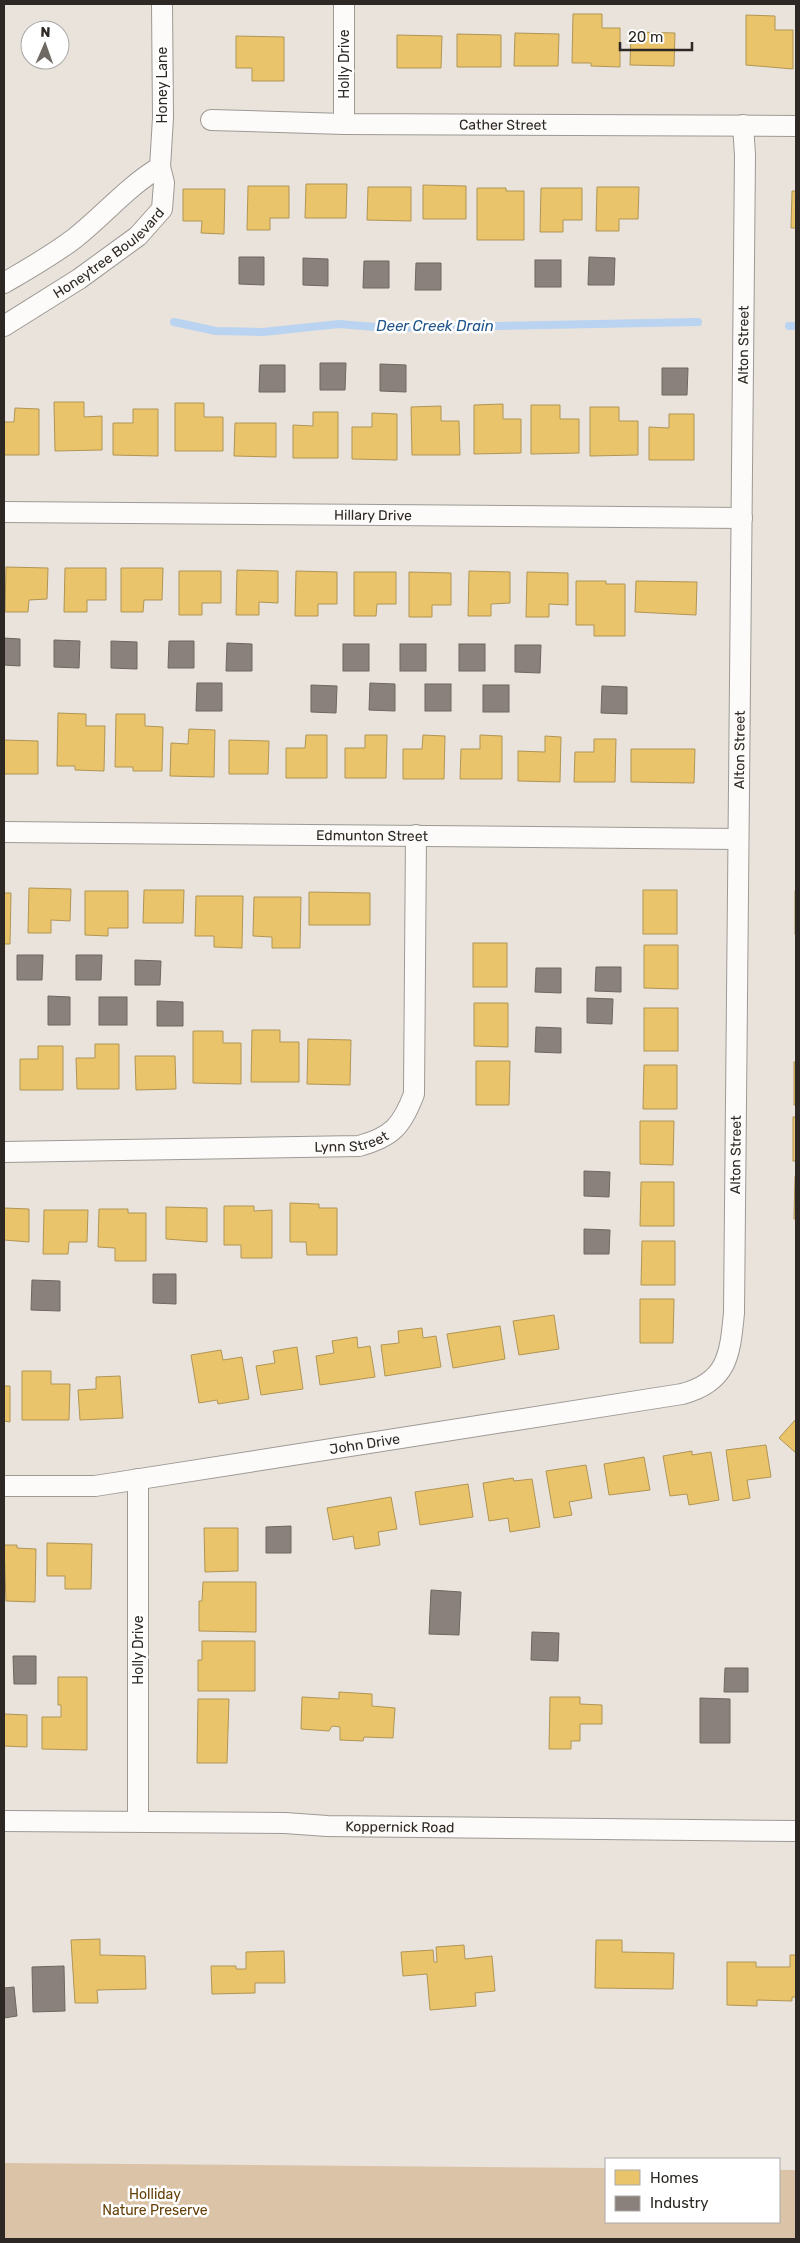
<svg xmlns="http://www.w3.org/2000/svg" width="800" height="2243" font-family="Rubik,sans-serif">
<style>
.forest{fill:#dbc3a8}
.homes{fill:#e9c46a;stroke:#b19555}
.industry{fill:#8a817c;stroke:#6e6661}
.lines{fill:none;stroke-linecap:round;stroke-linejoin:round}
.stream{stroke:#b9d3f0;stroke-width:8}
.minor-casing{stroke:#9e9994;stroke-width:22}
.minor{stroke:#fcfbfa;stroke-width:20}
.labels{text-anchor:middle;stroke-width:5;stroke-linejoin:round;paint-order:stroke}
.street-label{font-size:14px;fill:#2d2823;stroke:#fff}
.park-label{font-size:14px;fill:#653f06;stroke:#fff}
.water-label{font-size:15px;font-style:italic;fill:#20548a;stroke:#fff}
</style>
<rect width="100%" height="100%" fill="#e9e3dc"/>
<polygon class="forest" points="4,2163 606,2168 606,2222 779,2222 779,2170 796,2170 796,2239 4,2239"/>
<g class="homes">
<polygon points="573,14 602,14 602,28 620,28 620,67 591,66 591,63 572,63"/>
<polygon points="746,15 775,16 775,30 793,30 793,69 746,65"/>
<polygon points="631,32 675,33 674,66 630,65"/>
<polygon points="515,33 559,34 558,66 514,66"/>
<polygon points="457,34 501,35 501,67 457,67"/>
<polygon points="397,35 442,36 441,68 397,68"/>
<polygon points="236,36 284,37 284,81 252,81 252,68 236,68"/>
<polygon points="306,184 347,184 346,218 305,218"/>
<polygon points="423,185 466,186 466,219 423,219"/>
<polygon points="248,186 289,186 289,218 270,218 270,230 247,230"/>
<polygon points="368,187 411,187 411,221 367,220"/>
<polygon points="597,187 639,187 638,219 619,219 619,231 596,231"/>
<polygon points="477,188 506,188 506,191 524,191 524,240 477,240"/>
<polygon points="541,188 582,188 582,220 563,220 563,232 540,232"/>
<polygon points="183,189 225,189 224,234 201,233 202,221 183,221"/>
<polygon points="792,191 796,191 796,228 791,228"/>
<polygon points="54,402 84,402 84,417 102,416 102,450 55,451"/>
<polygon points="175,403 204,403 204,417 223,417 223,451 175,451"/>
<polygon points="503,404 503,419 521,419 521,453 474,454 474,405"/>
<polygon points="531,405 560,405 560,419 579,419 579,453 531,454"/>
<polygon points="441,406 441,421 459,421 460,455 412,455 411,407"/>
<polygon points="590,407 619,407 619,421 638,421 638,455 590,456"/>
<polygon points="15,408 39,409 39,455 4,455 4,422 14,422"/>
<polygon points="133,409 158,409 158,456 113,455 113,423 133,423"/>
<polygon points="313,412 338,412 338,458 293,458 293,425 313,426"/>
<polygon points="372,413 397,414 397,460 352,459 352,427 372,427"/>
<polygon points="669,414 694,414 694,460 649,460 649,427 669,428"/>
<polygon points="235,423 276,423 276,457 234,456"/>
<polygon points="6,567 48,568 47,599 29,600 28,612 5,612"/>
<polygon points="65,568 106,568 106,600 87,600 87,612 64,612"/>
<polygon points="121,568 163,568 162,600 144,600 143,612 121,612"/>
<polygon points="237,570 278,571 278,603 259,602 259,615 236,615"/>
<polygon points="179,571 221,571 221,603 202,603 202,615 179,615"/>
<polygon points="296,571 337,572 337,604 318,604 318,616 295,616"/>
<polygon points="469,571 510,572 510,603 491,604 491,616 468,616"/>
<polygon points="354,572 396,572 396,604 377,604 376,616 354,616"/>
<polygon points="409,572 451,573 451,605 432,605 432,617 409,617"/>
<polygon points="527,572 568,573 568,605 549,604 549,617 526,617"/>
<polygon points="576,581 606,581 606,584 625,584 625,636 594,636 594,625 576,625"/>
<polygon points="636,581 697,582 696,615 635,612"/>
<polygon points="58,713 86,714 86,726 105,726 104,771 75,770 75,766 57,766"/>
<polygon points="116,714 145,714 145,726 163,727 162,771 133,771 133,767 115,767"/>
<polygon points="189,729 215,730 214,777 170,776 171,743 188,744"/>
<polygon points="306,735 327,735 327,778 286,778 286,748 305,748"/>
<polygon points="365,735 387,735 386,778 345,778 345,748 365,748"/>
<polygon points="423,735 445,736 444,779 403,779 403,749 422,749"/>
<polygon points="480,735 502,736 502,779 460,779 461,749 480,749"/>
<polygon points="545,736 561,737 560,782 518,781 518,751 545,752"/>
<polygon points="594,739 616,739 615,782 574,782 575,752 594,752"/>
<polygon points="4,740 38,741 38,774 4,774"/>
<polygon points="229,740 269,741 268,774 229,774"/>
<polygon points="631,749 695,749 694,783 631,782"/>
<polygon points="29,888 71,889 70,921 51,920 51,933 28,933"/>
<polygon points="144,890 184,890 183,923 143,923"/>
<rect x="643" y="890" width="34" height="44"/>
<polygon points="85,891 128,891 128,928 108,928 108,936 85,935"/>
<rect x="795" y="891" width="1" height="43"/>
<polygon points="309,892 370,893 370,925 309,925"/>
<polygon points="4,893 11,893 10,944 4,944"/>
<polygon points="196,896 243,896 242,948 214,947 214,936 195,936"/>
<polygon points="254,897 301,897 300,948 272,948 272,937 253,936"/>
<rect x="473" y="943" width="34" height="44"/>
<polygon points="644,945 678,945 678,989 644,988"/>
<polygon points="474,1003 508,1003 508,1047 474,1046"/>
<rect x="644" y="1008" width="34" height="43"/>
<polygon points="252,1030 280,1030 280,1042 299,1042 299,1082 251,1082"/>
<polygon points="193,1031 223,1031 223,1043 241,1043 241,1084 193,1083"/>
<polygon points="308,1039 351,1040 350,1085 307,1084"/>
<polygon points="95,1044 119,1044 119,1089 77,1089 76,1058 95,1058"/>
<polygon points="38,1046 63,1046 63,1090 20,1090 20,1059 38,1059"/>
<polygon points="135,1056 175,1056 176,1089 136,1090"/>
<polygon points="476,1061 510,1061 509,1105 476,1105"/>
<rect x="794" y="1062" width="2" height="43"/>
<polygon points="644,1065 677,1065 677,1109 643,1109"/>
<rect x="793" y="1117" width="3" height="44"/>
<polygon points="640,1121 674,1121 673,1165 640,1164"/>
<polygon points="795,1176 796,1176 796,1219 794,1219"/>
<polygon points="641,1182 674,1182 674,1226 640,1226"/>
<polygon points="290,1203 319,1204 319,1208 337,1208 337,1255 307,1255 306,1242 290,1242"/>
<polygon points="224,1206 254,1206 254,1211 272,1210 272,1258 241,1258 241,1245 224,1245"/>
<polygon points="166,1207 207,1208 207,1242 166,1239"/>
<polygon points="4,1208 29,1209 29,1242 4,1240"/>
<polygon points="99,1209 128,1209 128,1213 146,1213 146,1261 115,1261 115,1248 98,1247"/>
<polygon points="44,1210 88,1210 87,1242 69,1242 68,1254 43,1254"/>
<polygon points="642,1241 675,1241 675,1285 641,1285"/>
<polygon points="640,1299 674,1299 673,1343 640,1343"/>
<polygon points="554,1315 559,1349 519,1355 513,1321"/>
<polygon points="500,1326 505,1359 453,1368 447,1334"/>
<polygon points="422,1328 423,1338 436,1336 441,1367 385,1376 381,1345 399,1343 398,1331"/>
<polygon points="357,1337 358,1348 370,1346 375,1377 320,1385 316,1356 334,1353 332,1341"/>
<polygon points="297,1347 303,1389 261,1395 256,1366 275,1363 273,1351"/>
<polygon points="221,1350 223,1360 242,1357 249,1399 218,1404 217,1400 199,1403 191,1355"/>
<polygon points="22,1371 51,1371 51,1384 70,1384 69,1420 22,1420"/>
<polygon points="120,1376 123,1418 80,1420 78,1390 96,1389 96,1377"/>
<polygon points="4,1386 10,1386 10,1422 4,1421"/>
<polygon points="796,1419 796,1453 779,1438"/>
<polygon points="766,1445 771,1477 747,1480 750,1498 733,1501 726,1450"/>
<polygon points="692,1451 692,1455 711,1452 719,1500 689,1505 687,1494 670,1496 663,1456"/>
<polygon points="644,1457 650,1490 609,1495 604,1464"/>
<polygon points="586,1465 592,1498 569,1502 572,1515 554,1518 546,1471"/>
<polygon points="513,1478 514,1481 532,1479 540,1527 510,1532 508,1518 489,1521 483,1483"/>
<polygon points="468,1484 473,1517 420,1525 415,1492"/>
<polygon points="391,1497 397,1529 378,1532 380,1545 355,1549 353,1536 333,1540 327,1508"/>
<polygon points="204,1528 238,1528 238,1571 205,1572"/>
<polygon points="47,1543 92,1544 91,1589 65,1589 65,1576 47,1576"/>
<polygon points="4,1545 17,1545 17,1548 36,1549 35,1602 6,1601"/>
<polygon points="203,1582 256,1582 256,1632 199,1631 199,1601 202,1601"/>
<polygon points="202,1641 255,1641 255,1691 198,1691 198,1660 202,1660"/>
<polygon points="58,1677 87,1677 87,1750 42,1749 42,1717 61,1717 61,1705 58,1705"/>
<polygon points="339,1692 372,1694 372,1706 395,1708 393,1738 364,1737 363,1741 340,1740 340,1727 332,1726 329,1731 301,1729 302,1697 339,1699"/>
<polygon points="550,1697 580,1697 580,1704 602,1705 602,1724 580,1724 580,1741 571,1741 571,1749 549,1749"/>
<polygon points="198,1699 229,1699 227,1763 197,1763"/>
<polygon points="4,1714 27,1715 27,1747 4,1746"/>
<polygon points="100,1939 100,1955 145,1956 146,1989 97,1990 98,2003 75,2003 71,1940"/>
<polygon points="596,1940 622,1940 622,1952 674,1953 673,1989 595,1988"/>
<polygon points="464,1945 465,1959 492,1956 495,1991 475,1993 476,2006 430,2010 427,1974 403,1976 401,1952 433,1950 434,1962 437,1962 436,1947"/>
<polygon points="284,1951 285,1983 255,1983 255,1993 212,1994 211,1966 236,1966 236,1969 246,1969 246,1952"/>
<polygon points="790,1955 796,1955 796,1997 792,1997 792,2001 757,2000 757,2006 727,2005 727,1962 756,1962 756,1967 790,1967"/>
</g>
<g class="industry">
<polygon points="239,257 264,257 264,285 239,284"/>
<polygon points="589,257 615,258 614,285 588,285"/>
<polygon points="303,258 328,259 328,286 303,285"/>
<rect x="535" y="260" width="26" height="27"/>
<polygon points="364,261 389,261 389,288 363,288"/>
<polygon points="416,263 441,263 441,290 415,290"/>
<polygon points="320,363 346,363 345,390 320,390"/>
<polygon points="380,364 406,365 406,392 380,391"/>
<polygon points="260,365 285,365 285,392 259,392"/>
<polygon points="662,368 688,368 687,395 662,395"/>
<polygon points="4,638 20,639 20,666 4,665"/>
<polygon points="54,640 80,641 79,668 54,667"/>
<polygon points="111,641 137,642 137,669 111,668"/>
<polygon points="169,641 194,641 194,668 168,668"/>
<polygon points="227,643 252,644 252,671 226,671"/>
<rect x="343" y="644" width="26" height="27"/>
<rect x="400" y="644" width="26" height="27"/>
<rect x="459" y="644" width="26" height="27"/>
<polygon points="515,645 541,645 540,673 515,672"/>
<polygon points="197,683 222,683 222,711 196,711"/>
<polygon points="370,683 395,684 395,711 369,710"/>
<rect x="425" y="684" width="26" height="27"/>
<polygon points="311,685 337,686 336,713 311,712"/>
<rect x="483" y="685" width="26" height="27"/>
<polygon points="602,686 627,687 627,714 601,713"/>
<polygon points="17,955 43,955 42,980 17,980"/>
<polygon points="76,955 102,955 101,980 76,980"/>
<polygon points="135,960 161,961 160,985 135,985"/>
<polygon points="596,967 621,967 621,992 595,991"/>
<polygon points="536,968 561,968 561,993 535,992"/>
<polygon points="48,996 70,997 70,1025 48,1025"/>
<rect x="99" y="997" width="28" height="28"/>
<polygon points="587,998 613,999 612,1024 587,1023"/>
<polygon points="157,1001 183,1002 183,1026 157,1026"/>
<polygon points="536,1027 561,1028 561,1053 535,1052"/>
<polygon points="584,1171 610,1172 609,1197 584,1196"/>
<polygon points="584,1229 610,1230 609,1254 584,1254"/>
<polygon points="153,1274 176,1274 176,1304 153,1303"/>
<polygon points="32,1280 60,1281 60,1311 31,1310"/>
<polygon points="291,1526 291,1553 266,1553 266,1527"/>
<polygon points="431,1590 461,1592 459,1635 429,1634"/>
<polygon points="532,1632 559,1633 558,1661 531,1660"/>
<polygon points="13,1656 36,1656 36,1684 14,1684"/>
<polygon points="725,1668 748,1668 748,1692 724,1692"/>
<polygon points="700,1698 730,1699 730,1743 700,1743"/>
<polygon points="64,1966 65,2011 33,2012 32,1967"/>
<polygon points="14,1987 17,2016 4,2018 4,1988"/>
</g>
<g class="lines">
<g class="stream">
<polyline points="174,322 216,331 263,332 339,324 387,328 698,322"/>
<polyline points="789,326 796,326"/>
</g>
<defs>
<g id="minor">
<polyline points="344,4 344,124"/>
<path id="s1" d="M211 120 344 124 796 126"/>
<path d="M4 283C28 269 53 255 75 238 104 215 128 186 160 167"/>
<path id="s2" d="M4 326 79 279 138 236 162 209 164 183 160 167 163 118 162 4"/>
<path id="s3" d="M4 512 742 518"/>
<path id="s4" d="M4 832 738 839"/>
<path id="s5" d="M4 1152 359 1146C392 1137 402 1126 414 1094L416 835"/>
<path id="s6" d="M4 1486H95L682 1394C728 1382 730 1354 734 1313L745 155 743 125"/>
<path id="s7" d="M4 1821 285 1823 327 1826 796 1831"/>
<polyline points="138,1821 138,1479"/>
</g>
</defs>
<use href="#minor" class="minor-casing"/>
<use href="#minor" class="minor"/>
</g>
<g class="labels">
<g class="street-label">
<text transform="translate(344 64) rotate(-90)" y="5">Holly Drive</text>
<text transform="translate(162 85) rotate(-90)" y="5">Honey Lane</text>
<text dy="5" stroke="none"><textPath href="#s1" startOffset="292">Cather Street</textPath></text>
<text dy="5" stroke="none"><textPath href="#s2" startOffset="128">Honeytree Boulevard</textPath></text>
<text dy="5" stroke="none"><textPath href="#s6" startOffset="1759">Alton Street</textPath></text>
<text dy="5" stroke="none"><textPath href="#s3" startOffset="369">Hillary Drive</textPath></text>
<text dy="5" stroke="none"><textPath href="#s6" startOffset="1354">Alton Street</textPath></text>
<text dy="5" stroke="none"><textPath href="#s4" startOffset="368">Edmunton Street</textPath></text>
<text dy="5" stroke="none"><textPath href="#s5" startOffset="348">Lynn Street</textPath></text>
<text dy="5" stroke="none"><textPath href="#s6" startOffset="949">Alton Street</textPath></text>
<text dy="5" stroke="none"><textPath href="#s6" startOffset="364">John Drive</textPath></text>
<text transform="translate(138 1650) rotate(-90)" y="5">Holly Drive</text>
<text dy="5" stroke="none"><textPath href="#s7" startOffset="396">Koppernick Road</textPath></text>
</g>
<g class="park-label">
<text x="155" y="2199">Holliday<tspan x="155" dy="16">Nature Preserve</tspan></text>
</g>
<g class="water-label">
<text x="435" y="331">Deer Creek Drain</text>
</g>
</g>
<rect width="800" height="2243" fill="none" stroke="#2d2823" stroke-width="10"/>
<rect x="605" y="2158" width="175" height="65" fill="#ffffff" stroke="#aba9a7"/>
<rect x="615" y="2170" width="25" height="15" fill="#e9c46a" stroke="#aba9a7"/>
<text x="650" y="2183" font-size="15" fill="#2d2823">Homes</text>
<rect x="615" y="2196" width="25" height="15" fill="#8a817c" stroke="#aba9a7"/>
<text x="650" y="2208" font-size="15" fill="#2d2823">Industry</text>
<g transform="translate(45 45) rotate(2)"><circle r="24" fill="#ffffff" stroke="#aba9a7"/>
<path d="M0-4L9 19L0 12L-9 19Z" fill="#6f6964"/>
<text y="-8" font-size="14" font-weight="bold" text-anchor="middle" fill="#2d2823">N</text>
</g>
<path d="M620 42v8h72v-8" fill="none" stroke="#2d2823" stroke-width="2.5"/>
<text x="628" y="42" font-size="15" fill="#2d2823" stroke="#ffffff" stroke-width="4" paint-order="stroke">20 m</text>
</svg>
